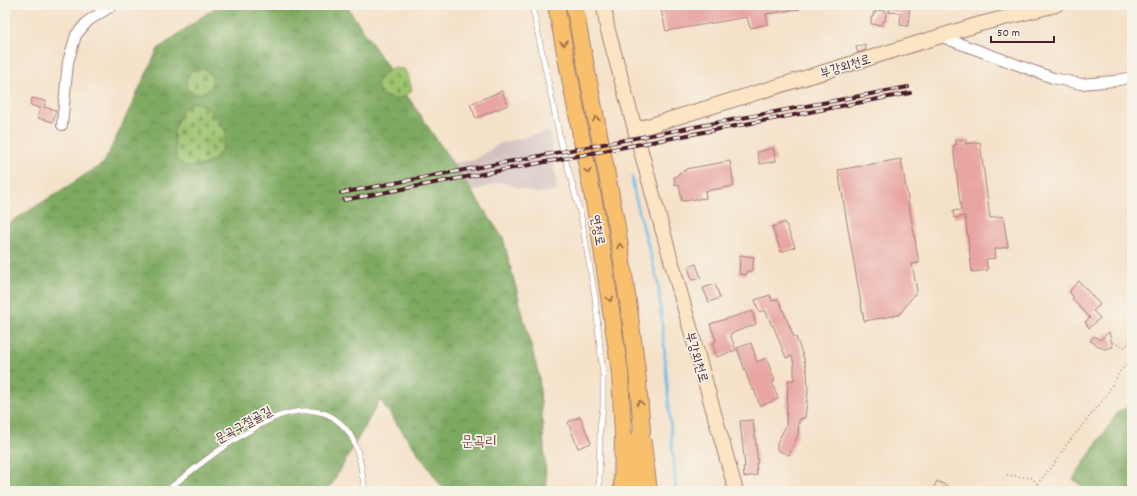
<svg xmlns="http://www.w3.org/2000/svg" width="1137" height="496" font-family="Dekko,'Poor Story',sans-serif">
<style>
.industrial{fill:#d1bfbd}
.forest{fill:url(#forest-crowns);stroke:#646446}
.cemetery{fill:url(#cemetery-stones);stroke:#73714c}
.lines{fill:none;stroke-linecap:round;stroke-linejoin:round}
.stream{stroke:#71bdeb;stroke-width:2.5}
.building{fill:#e8a5a2}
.lane-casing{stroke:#a0807a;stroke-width:6}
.street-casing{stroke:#a0807a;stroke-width:12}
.secondary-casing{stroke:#a0807a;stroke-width:16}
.primary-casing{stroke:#a0807a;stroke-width:18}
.path{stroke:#a0807a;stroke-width:1.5;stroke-dasharray:1 3;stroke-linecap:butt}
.lane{stroke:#fff;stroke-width:5}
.street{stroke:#fff;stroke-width:10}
.secondary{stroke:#fce5c4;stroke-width:14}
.primary{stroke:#f8bf6c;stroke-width:16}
.rail-casing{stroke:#4a1f2b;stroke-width:4}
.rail{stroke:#f7f3e8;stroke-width:2.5;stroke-dasharray:8;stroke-linecap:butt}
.oneway{stroke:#986748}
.labels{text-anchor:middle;stroke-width:3.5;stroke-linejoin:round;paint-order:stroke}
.street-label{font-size:13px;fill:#4a1f2b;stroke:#f7f3e8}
.quarter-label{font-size:15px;fill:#814e55;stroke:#f7f3e8}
</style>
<defs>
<pattern id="forest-crowns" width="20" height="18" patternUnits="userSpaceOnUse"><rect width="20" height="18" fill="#7da961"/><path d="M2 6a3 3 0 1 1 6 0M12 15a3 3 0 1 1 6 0" fill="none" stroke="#688950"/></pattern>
<pattern id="cemetery-stones" width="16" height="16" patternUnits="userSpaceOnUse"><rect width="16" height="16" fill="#9cc36e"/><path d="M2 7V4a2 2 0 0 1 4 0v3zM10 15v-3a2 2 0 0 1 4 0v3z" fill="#819e5b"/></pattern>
</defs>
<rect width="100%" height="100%" fill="#f7f3e8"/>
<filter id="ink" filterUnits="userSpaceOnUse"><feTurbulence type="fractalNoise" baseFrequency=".025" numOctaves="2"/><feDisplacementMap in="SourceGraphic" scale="8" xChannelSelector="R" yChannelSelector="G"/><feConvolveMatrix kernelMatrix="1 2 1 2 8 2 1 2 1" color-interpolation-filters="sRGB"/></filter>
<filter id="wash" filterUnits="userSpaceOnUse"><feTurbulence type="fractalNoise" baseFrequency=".012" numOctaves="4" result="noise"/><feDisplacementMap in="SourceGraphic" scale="16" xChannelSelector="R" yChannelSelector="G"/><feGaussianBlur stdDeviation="0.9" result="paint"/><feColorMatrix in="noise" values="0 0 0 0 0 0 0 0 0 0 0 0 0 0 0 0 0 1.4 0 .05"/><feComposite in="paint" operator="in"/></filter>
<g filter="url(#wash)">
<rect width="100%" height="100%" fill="#f5e1c8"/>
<polygon class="industrial" points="550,131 557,191 535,193 500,182 439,204 396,171 475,160 501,143"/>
<g class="forest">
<polygon points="218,5 346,5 503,238 539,376 547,491 445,491 380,400 328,491 5,491 5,226 104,163 158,49"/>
<polygon points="1132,405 1132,491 1088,491 1073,479 1118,412"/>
</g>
<g class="cemetery">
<path d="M392 68 404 69 409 78 412 91C399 100 395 101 380 94L377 85 379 77Z"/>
<polygon points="206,69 212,78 213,87 204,92 195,94 187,90 186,80 191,71"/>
<path d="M193 102 207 107 216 117 226 132C223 158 212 166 186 167L176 159 174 130 182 110Z"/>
</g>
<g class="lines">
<polyline class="stream" points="632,177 635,196 658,283 663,334 676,491"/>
</g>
<g id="blocks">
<g class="building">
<polygon points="680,5 800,5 800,9 766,14 768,24 750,28 747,17 666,31 661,9"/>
<polygon points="890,5 910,5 908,26 900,25 901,13 889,12"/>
<polygon points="876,10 886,11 885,21 883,21 883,25 871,24 871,17 873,17 874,12 876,13"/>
<polygon points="865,44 866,50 858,53 856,47"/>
<polygon points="502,91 508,105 476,118 470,104"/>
<polygon points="32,98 46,101 44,107 56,110 53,122 38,118 40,108 30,105"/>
<polygon points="966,139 966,144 980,142 990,218 1003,216 1008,247 995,249 996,258 986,259 988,270 972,272 965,216 954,218 953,211 961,210 953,146 956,145 956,140"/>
<polygon points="773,148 776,161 760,164 757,152"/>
<polygon points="901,159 919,263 912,264 917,291 899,315 864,321 838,170"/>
<polygon points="730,161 734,186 705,191 706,198 682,201 679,184 675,185 674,177 677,176 680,172 686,170 686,169"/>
<polygon points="785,222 795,247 781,252 772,227"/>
<polygon points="740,255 754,257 752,271 747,271 746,275 739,274"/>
<polygon points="696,264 701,278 692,280 688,267"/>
<polygon points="1079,281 1100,305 1093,311 1100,318 1089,328 1085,322 1090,318 1072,299 1074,297 1070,293 1071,289"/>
<polygon points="715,284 720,298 709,302 703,288"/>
<polygon points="770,295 772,301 778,299 781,305 794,337 796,337 803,356 807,371 808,392 805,418 801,418 801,420 799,420 798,435 789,455 777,450 777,443 786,426 788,380 794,380 794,364 792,356 786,358 773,325 772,326 765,310 759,312 755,300"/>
<polygon points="752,311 756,324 730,334 736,350 717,357 712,343 716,341 710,324"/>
<polygon points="1109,332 1113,347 1104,349 1090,341 1094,336 1100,340"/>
<polygon points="751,343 757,362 766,358 775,381 772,382 778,399 760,406 754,389 752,390 737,348"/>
<polygon points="580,417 591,443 578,448 568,422"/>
<polygon points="753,420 758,463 756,463 757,475 744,477 743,467 745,467 740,421"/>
<polygon points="937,481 957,491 932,491"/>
</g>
</g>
</g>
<g filter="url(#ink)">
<use href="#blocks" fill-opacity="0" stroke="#a0807a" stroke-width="1"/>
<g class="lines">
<defs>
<g id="lane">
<polyline points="532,5 561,143 581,216 595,297 603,376 603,407 600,427 599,491"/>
<path d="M166 491C200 464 234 436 274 418 287 412 306 409 319 412 332 414 346 426 352 438 360 453 362 474 365 491"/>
</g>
<g id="street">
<polyline points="939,36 1053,78 1081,84 1114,81 1132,77"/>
<polyline points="62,125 68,62 76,35 88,21 113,5"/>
</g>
<g id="secondary">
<polyline points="604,5 607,27 662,228 736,491"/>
<polyline points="635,130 980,24 1056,5"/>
</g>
<g id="primary">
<polyline points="556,5 599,229 620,372 623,434 634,455"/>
<polyline points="574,5 617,227 629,309 637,371 642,431 634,455 635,491"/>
<polyline points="643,443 649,491"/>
<polyline points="622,491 623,437"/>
</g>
</defs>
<use href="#lane" class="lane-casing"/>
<use href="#street" class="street-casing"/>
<use href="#secondary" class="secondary-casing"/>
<use href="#primary" class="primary-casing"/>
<g class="path">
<polyline points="1113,343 1126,347 1132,336"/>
<polyline points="1007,475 1032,478 1038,485 1039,491"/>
<polyline points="1037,484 1052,467 1067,444 1104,399 1121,370 1132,361"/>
</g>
<use href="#lane" class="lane"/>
<use href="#street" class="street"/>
<use href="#secondary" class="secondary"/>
<use href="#primary" class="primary"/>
<defs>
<g id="rail">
<polyline points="341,193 908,87"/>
<polyline points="344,200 910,93"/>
</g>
</defs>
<use href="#rail" class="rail-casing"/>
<use href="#rail" class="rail"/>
</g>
<defs><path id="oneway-chevron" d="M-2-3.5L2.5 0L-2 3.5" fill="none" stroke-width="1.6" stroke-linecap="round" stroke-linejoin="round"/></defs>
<g class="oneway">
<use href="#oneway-chevron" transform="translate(564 43) rotate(79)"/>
<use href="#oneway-chevron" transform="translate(596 119) rotate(-101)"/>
<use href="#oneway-chevron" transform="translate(588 171) rotate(79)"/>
<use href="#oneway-chevron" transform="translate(620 246) rotate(-99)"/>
<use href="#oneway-chevron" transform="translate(610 299) rotate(81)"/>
<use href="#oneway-chevron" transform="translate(640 403) rotate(-94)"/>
</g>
</g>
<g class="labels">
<g class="street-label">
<text transform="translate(845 65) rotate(-17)" y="5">부강외천로</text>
<text transform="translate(599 230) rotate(80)" y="5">연청로</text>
<text transform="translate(698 357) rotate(74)" y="5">부강외천로</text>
<text transform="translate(243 424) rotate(-29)" y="5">문곡구절골길</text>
</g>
<g class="quarter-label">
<text x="479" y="446">문곡리</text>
</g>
</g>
<rect width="1137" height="496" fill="none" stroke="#f7f3e8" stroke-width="20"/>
<path d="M991 36v6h63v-6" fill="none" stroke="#4a1f2b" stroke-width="2"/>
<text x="997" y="36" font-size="12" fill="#4a1f2b" stroke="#f7f3e8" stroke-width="3" paint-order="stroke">50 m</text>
</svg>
